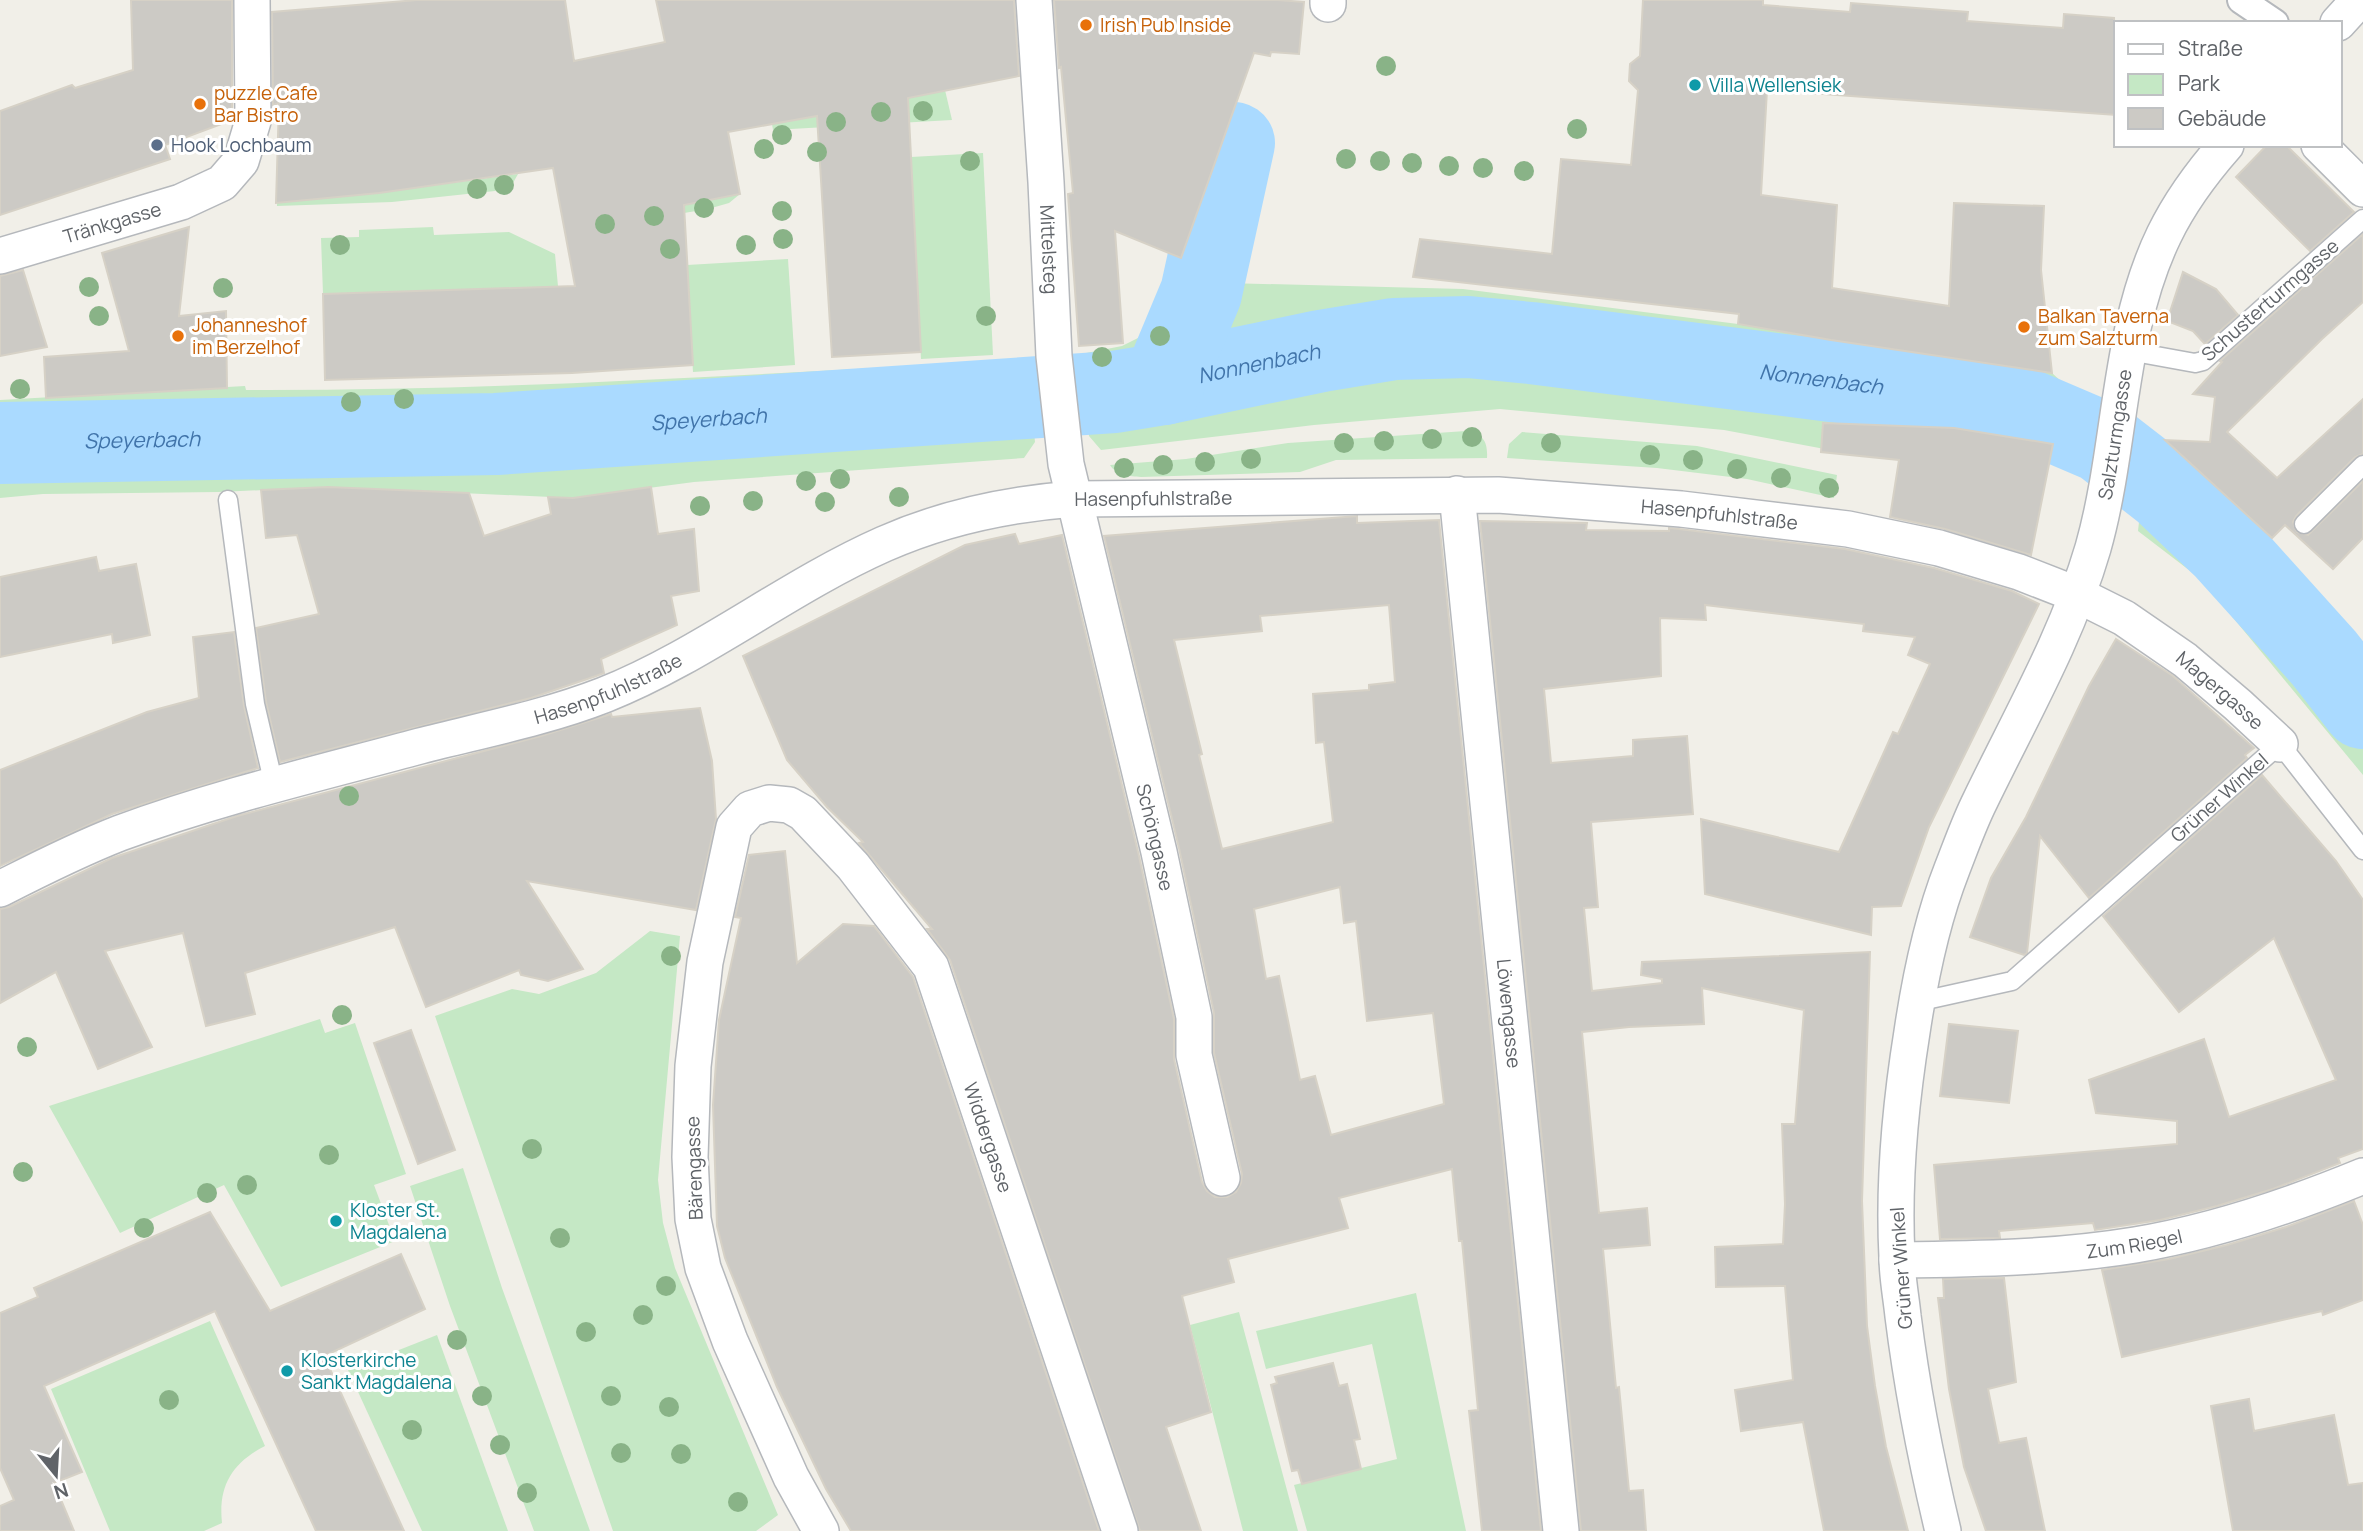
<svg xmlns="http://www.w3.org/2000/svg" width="2363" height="1531" font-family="Manrope,sans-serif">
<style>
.green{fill:#c5e8c5}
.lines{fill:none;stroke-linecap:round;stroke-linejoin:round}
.river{stroke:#aadaff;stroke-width:82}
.building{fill:#cccac5;stroke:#d6d1c6;stroke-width:2;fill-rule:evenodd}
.service-casing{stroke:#b5b8bc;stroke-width:21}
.pedestrian-casing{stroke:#b5b8bc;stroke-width:30}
.minor-casing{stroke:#b5b8bc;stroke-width:38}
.service{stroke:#fff;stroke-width:18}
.pedestrian{stroke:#fff;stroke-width:26}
.minor{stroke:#fff;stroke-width:35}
.tree{fill:#89b387}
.food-dot{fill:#e8710a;stroke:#fff;stroke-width:2.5}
.culture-dot{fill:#0f9aa8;stroke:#fff;stroke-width:2.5}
.service-dot{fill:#5c6f8a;stroke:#fff;stroke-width:2.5}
.labels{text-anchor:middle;stroke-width:6;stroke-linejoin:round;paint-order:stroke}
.food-label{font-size:19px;fill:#c56008;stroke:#fff;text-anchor:start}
.culture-label{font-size:19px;fill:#0d838f;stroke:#fff;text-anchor:start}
.service-label{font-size:19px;fill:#4e5e75;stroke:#fff;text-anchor:start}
.street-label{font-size:19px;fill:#5f6368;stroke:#fff}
.water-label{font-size:21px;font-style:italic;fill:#4174aa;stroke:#fff}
</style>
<rect width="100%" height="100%" fill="#f1efe8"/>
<g class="green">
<polygon points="945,90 952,120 773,130 772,124"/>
<polygon points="983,153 993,355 921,359 911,157"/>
<polygon points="518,174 513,183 495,191 392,202 277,206 277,203 379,193"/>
<polygon points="740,194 729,203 708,209 570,232 564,228"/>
<polygon points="433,227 434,235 509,232 555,254 566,372 554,374 551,287 323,294 321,238 359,237 359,230"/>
<polygon points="788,259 795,365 693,372 687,265"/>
<polygon points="1226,283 1463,289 1738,324 1831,340 2052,373 2083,401 2072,468 2053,444 1959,429 1862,456 1724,430 1500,409 1314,425 1101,450 1089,436 1081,354 1122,346 1146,334 1165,298"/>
<path d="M1027 360 1035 442 1024 458 694 482 573 498 330 487 219 492 43 494 0 498V400L245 386 246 390C506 391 767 373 1027 360Z"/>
<path d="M1466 431C1483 434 1488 441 1487 458L1336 460 1300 472 1141 477C1130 476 1117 476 1110 465L1186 459 1288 443Z"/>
<polygon points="1522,432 1697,446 1837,475 1834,498 1747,479 1657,468 1507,458 1509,444"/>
<polygon points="2148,442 2290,583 2363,664 2363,775 2202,580 2138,531"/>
<polygon points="650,931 680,936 658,1180 663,1223 675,1268 778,1515 756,1531 613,1531 435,1016 512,989 539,994 596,973"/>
<polygon points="320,1019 325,1033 355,1023 406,1174 374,1185 395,1241 281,1287 224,1185 120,1233 49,1106"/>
<polygon points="463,1168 502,1288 590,1531 534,1531 450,1306 410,1186"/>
<polygon points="1416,1293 1466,1531 1307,1531 1294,1485 1397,1459 1372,1344 1266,1369 1256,1331"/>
<polygon points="1239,1312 1298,1531 1243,1531 1190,1325"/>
<path d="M210 1321 265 1446C232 1463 218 1486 222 1523L204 1531H110L51 1389Z"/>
<polygon points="437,1335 508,1531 422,1531 348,1370"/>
</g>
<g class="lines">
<g class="river">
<path id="s1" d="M1163 384 1321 351 1394 339 1468 337 1531 343 1871 386 2027 410 2102 442 2164 490 2225 548 2324 658 2363 708"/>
<path id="s2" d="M0 443 496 434 1114 392 1163 384 1201 293 1234 143"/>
</g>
</g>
<g class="building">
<polygon points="131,0 232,0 232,120 165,145 170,159 0,215 0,111 72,85 75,88 133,70"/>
<polygon points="417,0 565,0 574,61 665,42 656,0 1014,0 1019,76 908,98 921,352 832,357 817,116 728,132 740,194 684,205 693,365 572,373 325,380 323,294 575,286 553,168 379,193 276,203 279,103 273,105 272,12"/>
<polygon points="1054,0 1278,0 1304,2 1299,54 1271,52 1270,56 1254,53 1181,258 1115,231 1123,343 1079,346 1068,194 1073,193 1061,67 1059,68"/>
<polygon points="1643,0 1763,0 1763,5 1850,12 1851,3 1968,12 1967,21 2063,28 2064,14 2114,18 2116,115 1767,90 1761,195 1837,205 1832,288 1949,306 1954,203 2044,206 2041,270 2052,373 1831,340 1738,324 1739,314 1413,277 1420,239 1552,254 1561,159 1631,165 1638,90 1629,81 1630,64 1640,56"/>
<polygon points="2267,145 2286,145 2354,212 2310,251 2236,177"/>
<polygon points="189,227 179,316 226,311 227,388 46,398 44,357 129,351 102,253"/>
<polygon points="2363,234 2363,302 2322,339 2227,432 2277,478 2363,399 2363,454 2355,457 2296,516 2293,522 2297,532 2308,535 2363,481 2363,538 2333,569 2285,525 2272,538 2165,440 2210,442 2215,397 2193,394 2222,362 2220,361"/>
<polygon points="23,270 47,347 0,356 0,276"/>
<polygon points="2183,272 2216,289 2238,315 2205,344 2193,331 2167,321"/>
<polygon points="1823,423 1954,428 2053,444 2031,555 1945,529 1890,517 1899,460 1821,452"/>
<polygon points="328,487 469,493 484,536 551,514 548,497 573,498 651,487 658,534 694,529 699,591 671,596 677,625 601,659 604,673 596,676 531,698 280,762 266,702 256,628 319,614 297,535 266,538 261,490"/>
<path d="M1357 516V523L1439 520 1541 1531H1482L1469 1411 1478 1410 1462 1241H1459L1452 1169 1339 1198 1348 1228 1228 1259 1234 1282 1182 1296 1211 1412 1166 1427 1201 1531H1140L950 960 927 929H932L859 843 863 842 827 807 787 760 743 656 965 545 1015 534 1019 544 1062 535 1139 856 1174 1019V1059L1202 1182 1207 1191 1215 1197H1227L1236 1192 1241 1183 1242 1174 1214 1053V1013L1179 848 1104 536ZM1389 605 1395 682 1369 685V690L1313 694 1316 743 1324 742 1333 822 1222 849 1199 755 1202 754 1174 640 1262 631 1260 616ZM1340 887 1344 923 1356 921 1367 1021 1433 1013 1444 1104 1331 1135 1315 1076 1300 1080 1279 976 1266 979 1254 909Z"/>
<polygon points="1480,521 1587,523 1586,530 1669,531 1669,528 1679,529 1845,549 1934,568 2012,591 2039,604 1929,827 1901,906 1872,907 1871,935 1705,894 1701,819 1839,852 1893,732 1898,734 1930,664 1908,655 1915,637 1863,631 1864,624 1705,605 1706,620 1660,618 1661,676 1544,689 1551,763 1633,756 1633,740 1687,736 1693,814 1591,822 1598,907 1584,908 1592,991 1662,983 1662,979 1641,975 1642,962 1870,952 1862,1201 1867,1326 1875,1386 1886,1447 1908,1531 1824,1531 1803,1422 1741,1431 1735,1390 1793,1380 1785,1286 1716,1287 1715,1247 1783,1244 1785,1204 1782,1124 1795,1124 1804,1010 1702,988 1704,1024 1629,1027 1582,1032 1599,1213 1647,1208 1650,1245 1603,1249 1616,1388 1619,1387 1629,1491 1643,1490 1646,1531 1581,1531"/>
<polygon points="96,557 99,571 136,564 150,635 113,643 112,634 0,657 0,577"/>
<polygon points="234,632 244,706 258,768 112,814 0,866 0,770 147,712 199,698 193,637"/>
<polygon points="2116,639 2173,676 2254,748 2245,755 2247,758 2089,898 2040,836 2027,953 2024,955 1970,937 1991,878 2026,817 2089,686"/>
<polygon points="700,708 712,761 716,819 696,910 527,881 583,969 548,981 521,975 519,970 426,1007 395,927 245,973 255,1014 206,1026 183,933 105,951 152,1047 98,1069 56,972 0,1003 0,909 9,907 112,858 237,816 541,736 611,714 612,717"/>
<polygon points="2262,775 2336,861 2363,900 2363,1149 2338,1158 2340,1163 2273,1189 2217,1206 2160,1220 2095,1230 2093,1223 1999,1231 2000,1238 1940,1239 1934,1165 2177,1144 2177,1121 2096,1113 2089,1080 2204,1039 2229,1117 2336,1080 2274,938 2179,1012 2103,916"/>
<polygon points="785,851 797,963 843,924 874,926 913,977 1099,1531 851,1531 826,1489 777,1387 725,1258 717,1226 713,1105 719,1020 741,918 735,917 749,855"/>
<polygon points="1949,1024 2018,1031 2009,1103 1940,1096"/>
<polygon points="411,1030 455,1150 418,1164 374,1043"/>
<polygon points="2354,1201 2363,1225 2363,1300 2323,1315 2322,1311 2122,1357 2102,1270 2169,1259 2227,1245 2286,1227"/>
<polygon points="210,1212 270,1311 401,1254 425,1309 324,1356 404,1531 316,1531 215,1311 44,1386 82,1472 54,1483 74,1531 0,1531 0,1506 14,1500 0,1468 0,1313 38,1297 34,1288"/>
<polygon points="2004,1278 2016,1382 1988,1389 1999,1443 2026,1438 2045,1531 1986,1531 1964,1467 1949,1389 1938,1298 1944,1298 1943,1279"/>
<polygon points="1333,1363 1339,1386 1347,1384 1360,1439 1354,1440 1361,1469 1302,1484 1298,1470 1292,1471 1271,1385 1277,1383 1275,1377"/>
<polygon points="2249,1399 2254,1431 2334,1415 2348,1485 2363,1483 2363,1531 2233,1531 2211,1406"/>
</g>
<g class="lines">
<defs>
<g id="service">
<polyline points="2129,351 2195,363 2203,361 2363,219"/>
<polyline points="228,500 255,704 274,785"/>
<polyline points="2304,524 2363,465"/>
<path id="s3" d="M1917 1002 2012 981 2280 744 2363 850"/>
</g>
<polyline id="pedestrian" points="2241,0 2275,23"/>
<g id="minor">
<path id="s4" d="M1034 0 1046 182 1054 356 1066 464 1159 852 1194 1017V1055L1222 1178"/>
<polyline points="1328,4 1328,0"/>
<polyline points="2338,23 2359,0"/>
<polyline points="2319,145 2363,189"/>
<path id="s5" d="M0 256 181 202 222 183 241 161 253 121 252 0"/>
<path id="s6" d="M1457 494 1561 1531"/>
<path id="s7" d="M0 889C39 869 79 849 120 833 218 797 320 773 420 746 482 730 545 718 604 695 702 656 787 587 884 544 945 517 1008 504 1074 499L1498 495 1681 509 1848 529 1939 548 2019 572 2078 595 2124 618 2185 660 2238 705 2280 744"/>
<path id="s8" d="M1897 1260C1976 1259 2056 1258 2135 1245 2213 1232 2290 1206 2363 1176"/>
<path id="s9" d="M821 1531 791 1477 730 1341 703 1268 693 1219 690 1157 693 1066 705 962 734 827 750 809 769 803 789 805 803 813 853 866 931 967 1120 1531"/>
<path id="s10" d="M1943 1531C1926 1460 1912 1388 1903 1316 1901 1296 1897 1277 1897 1257 1893 1181 1900 1107 1912 1032 1920 978 1932 920 1952 869 1961 846 1969 823 1980 801 2020 718 2067 637 2093 548 2122 446 2117 332 2164 235 2179 204 2204 170 2226 145"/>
</g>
</defs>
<use href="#service" class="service-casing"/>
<use href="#pedestrian" class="pedestrian-casing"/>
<use href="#minor" class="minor-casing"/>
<use href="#service" class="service"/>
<use href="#pedestrian" class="pedestrian"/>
<use href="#minor" class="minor"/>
</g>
<g class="tree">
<circle cx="1386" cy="66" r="10"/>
<circle cx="923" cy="111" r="10"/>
<circle cx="881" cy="112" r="10"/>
<circle cx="836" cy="122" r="10"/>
<circle cx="1577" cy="129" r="10"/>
<circle cx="782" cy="135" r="10"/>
<circle cx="764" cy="149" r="10"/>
<circle cx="817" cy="152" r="10"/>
<circle cx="1346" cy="159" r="10"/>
<circle cx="970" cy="161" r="10"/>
<circle cx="1380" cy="161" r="10"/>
<circle cx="1412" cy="163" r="10"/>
<circle cx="1449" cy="166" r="10"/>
<circle cx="1483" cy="168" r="10"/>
<circle cx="1524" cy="171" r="10"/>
<circle cx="504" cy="185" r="10"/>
<circle cx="477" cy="189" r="10"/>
<circle cx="704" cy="208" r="10"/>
<circle cx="782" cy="211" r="10"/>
<circle cx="654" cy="216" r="10"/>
<circle cx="605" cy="224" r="10"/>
<circle cx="783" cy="239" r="10"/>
<circle cx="340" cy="245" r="10"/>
<circle cx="746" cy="245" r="10"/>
<circle cx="670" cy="249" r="10"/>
<circle cx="89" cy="287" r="10"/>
<circle cx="223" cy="288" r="10"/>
<circle cx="99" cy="316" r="10"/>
<circle cx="986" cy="316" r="10"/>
<circle cx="1160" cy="336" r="10"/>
<circle cx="1102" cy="357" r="10"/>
<circle cx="20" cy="389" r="10"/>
<circle cx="404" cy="399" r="10"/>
<circle cx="351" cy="402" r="10"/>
<circle cx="1472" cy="437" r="10"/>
<circle cx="1432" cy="439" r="10"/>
<circle cx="1384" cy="441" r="10"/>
<circle cx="1344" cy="443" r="10"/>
<circle cx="1551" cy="443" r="10"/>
<circle cx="1650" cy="455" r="10"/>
<circle cx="1251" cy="459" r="10"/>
<circle cx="1693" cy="460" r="10"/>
<circle cx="1205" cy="462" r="10"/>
<circle cx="1163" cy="465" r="10"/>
<circle cx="1124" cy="468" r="10"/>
<circle cx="1737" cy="469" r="10"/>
<circle cx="1781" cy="478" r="10"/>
<circle cx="840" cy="479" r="10"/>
<circle cx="806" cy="481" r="10"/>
<circle cx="1829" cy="488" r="10"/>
<circle cx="899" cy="497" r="10"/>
<circle cx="753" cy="501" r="10"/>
<circle cx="825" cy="502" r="10"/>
<circle cx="700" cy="506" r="10"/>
<circle cx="349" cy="796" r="10"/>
<circle cx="671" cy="956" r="10"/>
<circle cx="342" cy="1015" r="10"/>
<circle cx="27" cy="1047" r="10"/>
<circle cx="532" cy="1149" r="10"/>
<circle cx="329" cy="1155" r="10"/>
<circle cx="23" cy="1172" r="10"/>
<circle cx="247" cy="1185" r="10"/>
<circle cx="207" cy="1193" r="10"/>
<circle cx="144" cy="1228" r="10"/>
<circle cx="560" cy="1238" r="10"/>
<circle cx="666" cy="1286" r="10"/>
<circle cx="643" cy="1315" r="10"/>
<circle cx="586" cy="1332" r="10"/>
<circle cx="457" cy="1340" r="10"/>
<circle cx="482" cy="1396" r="10"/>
<circle cx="611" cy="1396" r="10"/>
<circle cx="169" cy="1400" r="10"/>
<circle cx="669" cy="1407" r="10"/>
<circle cx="412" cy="1430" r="10"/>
<circle cx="500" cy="1445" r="10"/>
<circle cx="621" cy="1453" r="10"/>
<circle cx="681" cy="1454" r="10"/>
<circle cx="527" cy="1493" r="10"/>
<circle cx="738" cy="1502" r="10"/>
</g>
<g class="food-dot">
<circle cx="1086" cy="25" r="7"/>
<circle cx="200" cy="104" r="7"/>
<circle cx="2024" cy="327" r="7"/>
<circle cx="178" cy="336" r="7"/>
</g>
<g class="culture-dot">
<circle cx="1695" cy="85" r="7"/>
<circle cx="336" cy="1221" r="7"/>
<circle cx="287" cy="1371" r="7"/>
</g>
<circle class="service-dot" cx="157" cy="145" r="7"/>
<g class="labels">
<g class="food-label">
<text x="1100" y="32">Irish Pub Inside</text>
<text x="214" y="100">puzzle Cafe<tspan x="214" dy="22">Bar Bistro</tspan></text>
<text x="2038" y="323">Balkan Taverna<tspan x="2038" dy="22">zum Salzturm</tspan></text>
<text x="192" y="332">Johanneshof<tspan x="192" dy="22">im Berzelhof</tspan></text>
</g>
<g class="culture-label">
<text x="1709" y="92">Villa Wellensiek</text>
<text x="350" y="1217">Kloster St.<tspan x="350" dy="22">Magdalena</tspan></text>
<text x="301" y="1367">Klosterkirche<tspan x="301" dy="22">Sankt Magdalena</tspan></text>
</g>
<g class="service-label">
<text x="171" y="152">Hook Lochbaum</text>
</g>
<g class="street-label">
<text dy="7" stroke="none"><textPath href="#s5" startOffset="117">Tränkgasse</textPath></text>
<text dy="7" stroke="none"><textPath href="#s4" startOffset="250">Mittelsteg</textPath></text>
<text transform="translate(2270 300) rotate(-41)" y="7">Schusterturmgasse</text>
<text dy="7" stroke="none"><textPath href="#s10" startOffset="1139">Salzturmgasse</textPath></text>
<text dy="7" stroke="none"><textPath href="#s7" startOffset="1230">Hasenpfuhlstraße</textPath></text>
<text dy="7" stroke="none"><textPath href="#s7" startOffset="1797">Hasenpfuhlstraße</textPath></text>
<text dy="7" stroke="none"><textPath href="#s7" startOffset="642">Hasenpfuhlstraße</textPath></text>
<text dy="7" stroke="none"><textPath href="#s7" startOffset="2338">Magergasse</textPath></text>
<text dy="7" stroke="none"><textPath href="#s3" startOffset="374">Grüner Winkel</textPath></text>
<text dy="7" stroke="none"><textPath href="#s4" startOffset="849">Schöngasse</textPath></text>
<text dy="7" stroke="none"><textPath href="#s6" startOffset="522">Löwengasse</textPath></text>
<text dy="7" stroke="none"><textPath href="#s9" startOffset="1195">Widdergasse</textPath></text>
<text transform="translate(694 1168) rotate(-92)" y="7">Bärengasse</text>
<text dy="7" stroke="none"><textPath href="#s8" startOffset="238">Zum Riegel</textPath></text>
<text transform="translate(1901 1268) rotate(-94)" y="7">Grüner Winkel</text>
</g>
<g class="water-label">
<text dy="7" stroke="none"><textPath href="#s1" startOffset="98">Nonnenbach</textPath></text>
<text dy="7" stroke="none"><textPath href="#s1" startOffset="665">Nonnenbach</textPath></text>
<text dy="7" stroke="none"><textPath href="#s2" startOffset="709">Speyerbach</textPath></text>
<text dy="7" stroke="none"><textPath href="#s2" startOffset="142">Speyerbach</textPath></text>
</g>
</g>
<rect x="2114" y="21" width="228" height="126" fill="#ffffff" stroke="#bfc1c3" stroke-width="2"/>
<rect x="2128" y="44" width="35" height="10" fill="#ffffff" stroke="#bfc1c3" stroke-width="2"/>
<text x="2178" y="56" font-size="21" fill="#5f6368">Straße</text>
<rect x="2128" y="74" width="35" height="21" fill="#c5e8c5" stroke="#bfc1c3" stroke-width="2"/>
<text x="2178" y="91" font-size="21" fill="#5f6368">Park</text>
<rect x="2128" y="108" width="35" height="21" fill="#cccac5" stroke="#bfc1c3" stroke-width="2"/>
<text x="2178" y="126" font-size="21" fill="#5f6368">Gebäude</text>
<g transform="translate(56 1475) rotate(162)" stroke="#ffffff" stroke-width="5" paint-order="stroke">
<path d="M0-5L12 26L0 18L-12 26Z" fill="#5f6368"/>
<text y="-10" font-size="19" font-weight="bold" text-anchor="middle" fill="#5f6368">N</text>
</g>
</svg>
